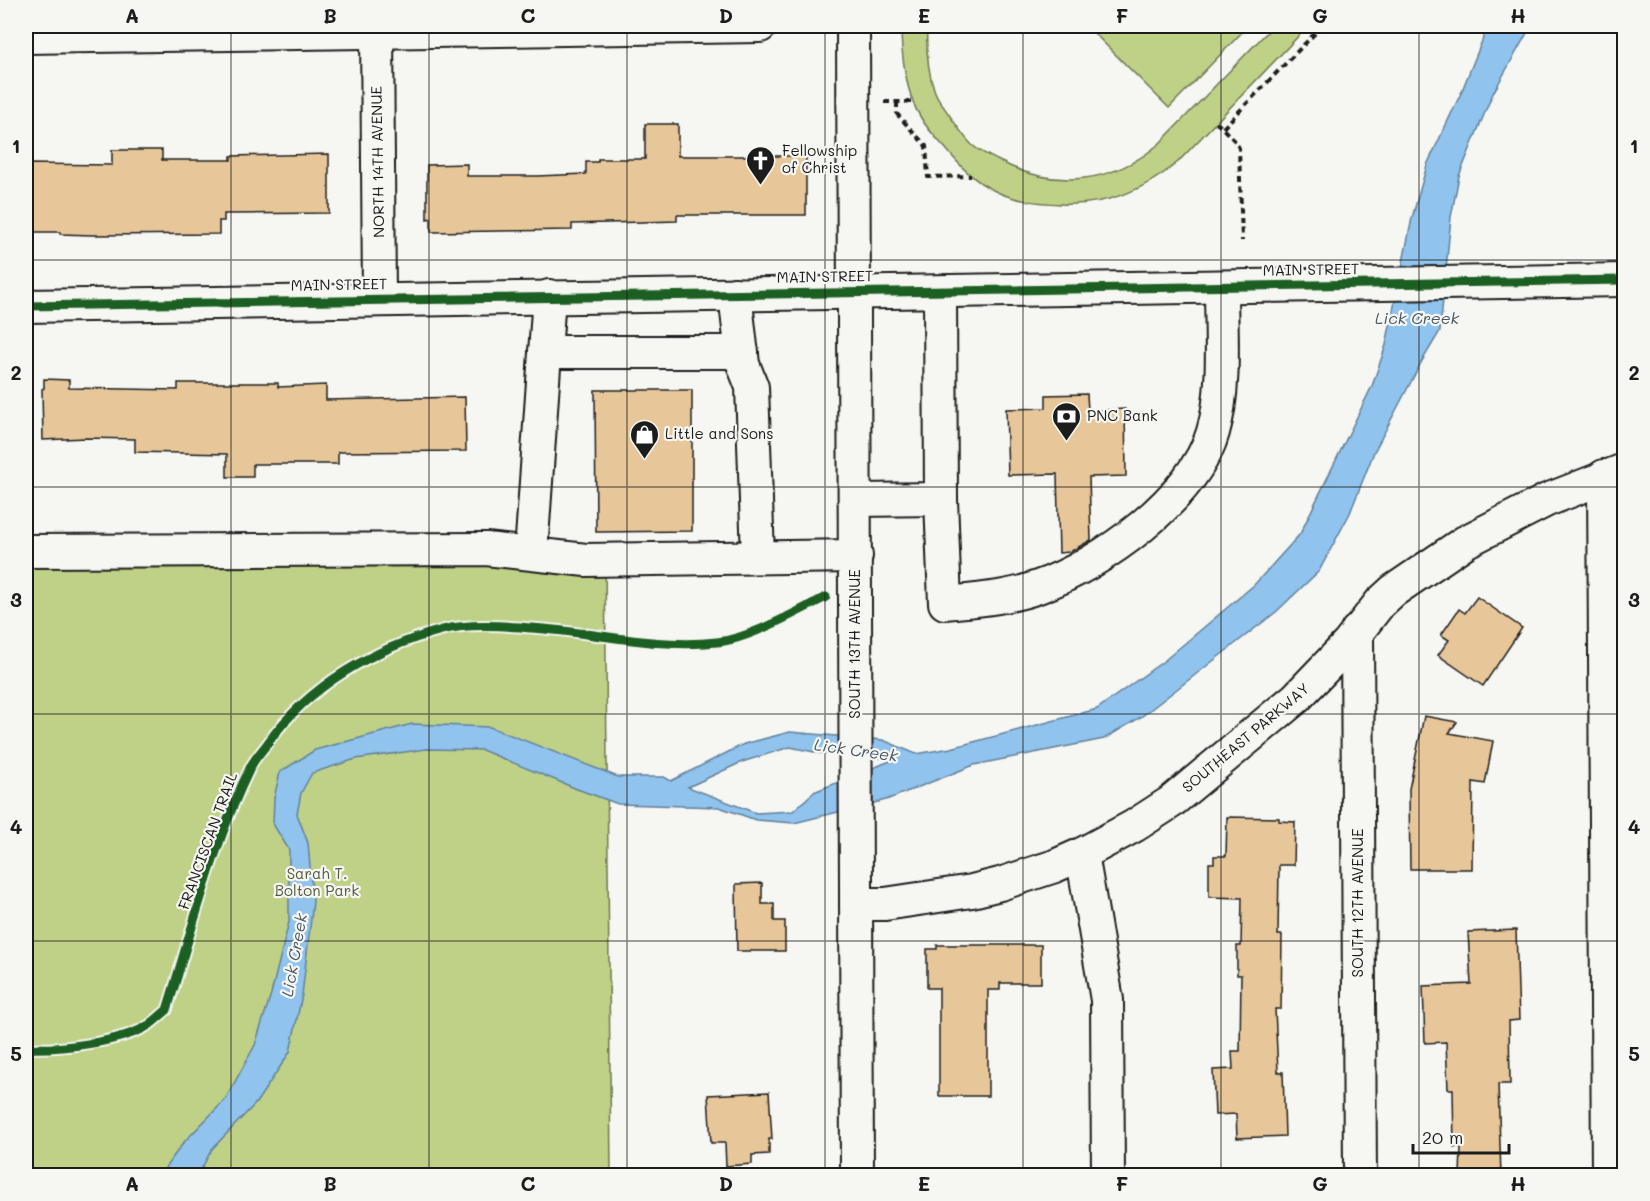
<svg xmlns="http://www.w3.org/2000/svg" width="1650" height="1201" font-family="Mali,sans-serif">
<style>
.green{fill:#bfd187;stroke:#6e7652;stroke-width:1.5}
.water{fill:#90c3ed;stroke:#628099;stroke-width:1.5;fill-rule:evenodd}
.building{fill:#e7c799;stroke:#1c1c1c;stroke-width:1.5}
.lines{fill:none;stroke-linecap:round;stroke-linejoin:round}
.minor-casing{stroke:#1c1c1c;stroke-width:36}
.path{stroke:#1c1c1c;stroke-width:4;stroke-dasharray:6 4.5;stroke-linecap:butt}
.minor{stroke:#f6f6f2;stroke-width:32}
.cycleway-casing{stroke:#f6f6f2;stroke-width:13}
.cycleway{stroke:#1b5e20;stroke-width:9}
.grid{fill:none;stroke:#1c1c1c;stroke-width:1.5;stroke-opacity:0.55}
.labels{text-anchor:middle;stroke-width:4.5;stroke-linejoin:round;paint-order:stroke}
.poi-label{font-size:15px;fill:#1c1c1c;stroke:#f6f6f2;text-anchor:start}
.street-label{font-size:15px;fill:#1c1c1c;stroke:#f6f6f2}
.park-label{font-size:15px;fill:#555b41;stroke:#f6f6f2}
.water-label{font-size:16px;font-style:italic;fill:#455665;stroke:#f6f6f2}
.neatline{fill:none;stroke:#1c1c1c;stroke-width:2}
.grid-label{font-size:20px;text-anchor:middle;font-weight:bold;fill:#1c1c1c}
</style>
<rect width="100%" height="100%" fill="#f6f6f2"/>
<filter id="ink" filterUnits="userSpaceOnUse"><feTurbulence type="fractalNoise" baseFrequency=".0167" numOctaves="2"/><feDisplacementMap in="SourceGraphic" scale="12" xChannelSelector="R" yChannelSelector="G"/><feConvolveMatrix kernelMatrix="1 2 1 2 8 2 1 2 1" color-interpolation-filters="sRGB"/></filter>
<g filter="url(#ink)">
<g class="green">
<path d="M901 26H927C926 47 927 68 934 89 937 99 944 107 950 116 957 126 963 136 972 145 980 152 990 156 999 161 1055 190 1113 184 1160 143L1273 26H1308L1178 162C1144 191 1106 206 1061 204 1039 203 1015 201 995 191 974 181 961 167 947 150 938 140 928 130 921 118 906 95 901 53 901 26Z"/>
<polygon points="1087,26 1248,26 1169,108"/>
<polygon points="26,549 605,559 611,1175 26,1175"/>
</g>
<path class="water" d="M1488 26H1531L1492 95 1459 176 1451 217 1440 331 1422 361 1374 452 1350 513 1319 571 1276 612 1141 717 1104 739 974 765 886 800 794 823 756 820 719 807 618 804 577 789 482 750 426 749 356 759 312 773 301 793 297 814 308 843 313 902 302 995 290 1052 256 1103 212 1149 198 1175 159 1176 184 1142 225 1100 255 1045 271 994 289 922V850L273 824 274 798 280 772 315 750 412 724 490 727 618 777H664L671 781 744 744 790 732 883 740 916 754 951 748 1097 709 1165 660 1254 585 1300 534 1372 386 1386 345 1412 218 1427 165 1461 93ZM790 747 819 753 895 759 814 792 793 811 756 813 688 787 742 762Z"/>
<g class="building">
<polygon points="645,124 678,124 678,156 806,156 806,215 677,215 677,221 572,224 572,230 431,232 431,218 427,219 427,165 467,164 467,176 537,176 586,174 586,162 598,162 598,159 645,159"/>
<polygon points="112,150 162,150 162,160 231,160 231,156 329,154 329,213 224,214 224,221 219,221 219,234 93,235 60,234 60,232 26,232 26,164 112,165"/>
<polygon points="44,379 69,380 69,388 178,390 178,383 278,383 278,387 326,385 326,400 465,397 466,451 338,452 338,464 253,464 253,477 227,477 227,454 135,452 135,439 85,438 43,440 42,389 44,388"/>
<polygon points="595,390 692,390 692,531 596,532"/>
<polygon points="1087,394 1088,411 1125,409 1126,476 1089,477 1091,540 1070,552 1059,553 1057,474 1008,475 1006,409 1046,408 1046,395"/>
<polygon points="1477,597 1522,628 1483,686 1438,655 1449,640 1441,635 1459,609 1465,613"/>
<polygon points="1424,716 1457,722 1449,733 1493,741 1485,784 1473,782 1472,869 1410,869 1409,789"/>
<polygon points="1227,817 1279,818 1279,821 1295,822 1294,865 1279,865 1278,935 1282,935 1281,1009 1275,1009 1278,1072 1283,1072 1285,1136 1237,1138 1236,1114 1215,1115 1213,1070 1233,1069 1232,1051 1240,1051 1241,975 1237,975 1237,946 1241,946 1242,898 1209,897 1209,863 1214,863 1214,856 1226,856"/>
<polygon points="762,883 762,904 774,904 774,921 785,921 785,951 737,951 736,884"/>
<polygon points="1516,930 1519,1020 1509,1021 1510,1084 1498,1084 1501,1176 1460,1176 1461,1147 1454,1147 1453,1089 1448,1089 1446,1042 1425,1043 1423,986 1471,984 1468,932"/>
<polygon points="937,945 1041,945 1041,983 1000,983 1000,990 988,990 988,1096 939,1096 939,988 927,988 927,949 937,949"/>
<polygon points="769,1092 772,1139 769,1139 769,1154 752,1155 752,1164 726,1166 725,1143 711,1143 708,1095"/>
</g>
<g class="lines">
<defs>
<g id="minor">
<polyline points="377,26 379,299"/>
<polyline points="853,26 857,1176"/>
<polyline points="26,37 760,26"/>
<path d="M940 292 941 499 945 603C976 600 1008 598 1038 587 1101 565 1194 498 1213 432 1226 388 1221 332 1221 287"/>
<polyline points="735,294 743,364 752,387 758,557"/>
<polyline points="26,306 1624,280"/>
<polyline points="545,352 742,352"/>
<polyline points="1604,476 1608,1176"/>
<polyline points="856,500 941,499"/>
<polyline points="26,551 486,549 586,560 856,556"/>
<polyline points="531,553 549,296"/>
<polyline points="1357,631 1360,1176"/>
<polyline points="1082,854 1107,1000 1108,1176"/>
<polyline points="856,904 885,904 972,891 1000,884 1055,866 1082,854 1134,826 1171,802 1296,698 1348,644 1380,603 1393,591 1465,542 1547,500 1624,470"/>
</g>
</defs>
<use href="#minor" class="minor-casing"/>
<g class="path">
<polyline points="884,102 914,102"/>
<polyline points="897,102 897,114 926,146 928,177 971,176"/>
<polyline points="1216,122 1235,141 1239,148 1242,241"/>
<polyline points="1223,128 1322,26"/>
</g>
<use href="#minor" class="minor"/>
<defs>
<g id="cycleway">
<polyline points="26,306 1624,280"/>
<path d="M26 1048C57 1050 123 1042 149 1025 155 1021 161 1015 167 1010 192 930 214 841 251 766 255 758 262 751 267 744 308 686 374 648 442 630 470 623 504 626 532 628 594 632 655 649 717 642 749 639 796 612 826 597"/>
</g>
</defs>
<use href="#cycleway" class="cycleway-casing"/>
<use href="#cycleway" class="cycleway"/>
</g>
</g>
<path class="grid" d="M231 26V1176M429 26V1176M627 26V1176M825 26V1176M1023 26V1176M1221 26V1176M1419 26V1176M26 260H1624M26 487H1624M26 714H1624M26 941H1624"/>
<defs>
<symbol id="church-pin" viewBox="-11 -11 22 30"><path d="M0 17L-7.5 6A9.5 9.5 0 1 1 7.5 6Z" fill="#1c1c1c" stroke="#f6f6f2"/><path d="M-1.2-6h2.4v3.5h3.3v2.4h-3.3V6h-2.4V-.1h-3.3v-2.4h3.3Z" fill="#fff"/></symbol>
<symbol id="bank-pin" viewBox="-11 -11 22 30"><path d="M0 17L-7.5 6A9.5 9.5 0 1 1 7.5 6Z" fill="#1c1c1c" stroke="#f6f6f2"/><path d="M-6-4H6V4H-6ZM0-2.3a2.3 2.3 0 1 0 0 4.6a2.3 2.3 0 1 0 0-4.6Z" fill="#fff"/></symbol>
<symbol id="shop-pin" viewBox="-11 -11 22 30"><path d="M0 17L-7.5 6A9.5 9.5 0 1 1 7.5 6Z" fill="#1c1c1c" stroke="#f6f6f2"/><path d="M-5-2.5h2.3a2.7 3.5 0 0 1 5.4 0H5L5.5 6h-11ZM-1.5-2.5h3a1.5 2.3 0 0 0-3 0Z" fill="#fff"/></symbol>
</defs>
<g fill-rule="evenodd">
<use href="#church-pin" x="744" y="144" width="33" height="45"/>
<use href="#bank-pin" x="1050" y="400" width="33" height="45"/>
<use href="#shop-pin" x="628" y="418" width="33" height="45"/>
</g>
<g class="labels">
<g class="poi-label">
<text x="782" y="156">Fellowship<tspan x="782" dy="17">of Christ</tspan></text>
<text x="1087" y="421">PNC Bank</text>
<text x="665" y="439">Little and Sons</text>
</g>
<g class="street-label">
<text transform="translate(378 162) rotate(-91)" y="5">NORTH 14TH AVENUE</text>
<text transform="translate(1311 270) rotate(-1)" y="5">MAIN STREET</text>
<text transform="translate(825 277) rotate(-1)" y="5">MAIN STREET</text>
<text transform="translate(339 285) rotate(-1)" y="5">MAIN STREET</text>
<text transform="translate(855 644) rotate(-90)" y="5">SOUTH 13TH AVENUE</text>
<text transform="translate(1246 738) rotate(-40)" y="5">SOUTHEAST PARKWAY</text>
<text transform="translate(208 841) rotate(-70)" y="5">FRANCISCAN TRAIL</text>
<text transform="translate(1358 903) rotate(-90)" y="5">SOUTH 12TH AVENUE</text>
</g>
<g class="park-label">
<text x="317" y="879">Sarah T.<tspan x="317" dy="17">Bolton Park</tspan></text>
</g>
<g class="water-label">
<text x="1417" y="324">Lick Creek</text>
<text transform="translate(856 750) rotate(8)" y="6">Lick Creek</text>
<text transform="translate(294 955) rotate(-80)" y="6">Lick Creek</text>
</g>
</g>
<rect width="1650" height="1201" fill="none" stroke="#f6f6f2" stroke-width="66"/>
<path d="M1413 1144v9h96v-9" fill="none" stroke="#1c1c1c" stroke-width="3"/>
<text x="1422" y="1144" font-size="18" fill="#1c1c1c" stroke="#f6f6f2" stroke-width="4.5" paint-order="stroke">20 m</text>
<rect x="33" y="33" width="1584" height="1135" class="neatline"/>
<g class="grid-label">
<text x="132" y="23">A</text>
<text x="330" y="23">B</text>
<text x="528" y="23">C</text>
<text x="726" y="23">D</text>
<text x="924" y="23">E</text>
<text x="1122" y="23">F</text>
<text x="1320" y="23">G</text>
<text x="1518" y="23">H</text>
<text x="16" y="153">1</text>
<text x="1634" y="153">1</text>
<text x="16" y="380">2</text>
<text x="1634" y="380">2</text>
<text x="16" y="607">3</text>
<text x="1634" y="607">3</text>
<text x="16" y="834">4</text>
<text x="1634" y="834">4</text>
<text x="16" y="1061">5</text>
<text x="1634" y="1061">5</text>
<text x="132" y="1191">A</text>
<text x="330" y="1191">B</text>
<text x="528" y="1191">C</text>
<text x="726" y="1191">D</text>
<text x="924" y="1191">E</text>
<text x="1122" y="1191">F</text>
<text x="1320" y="1191">G</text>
<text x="1518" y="1191">H</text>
</g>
</svg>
